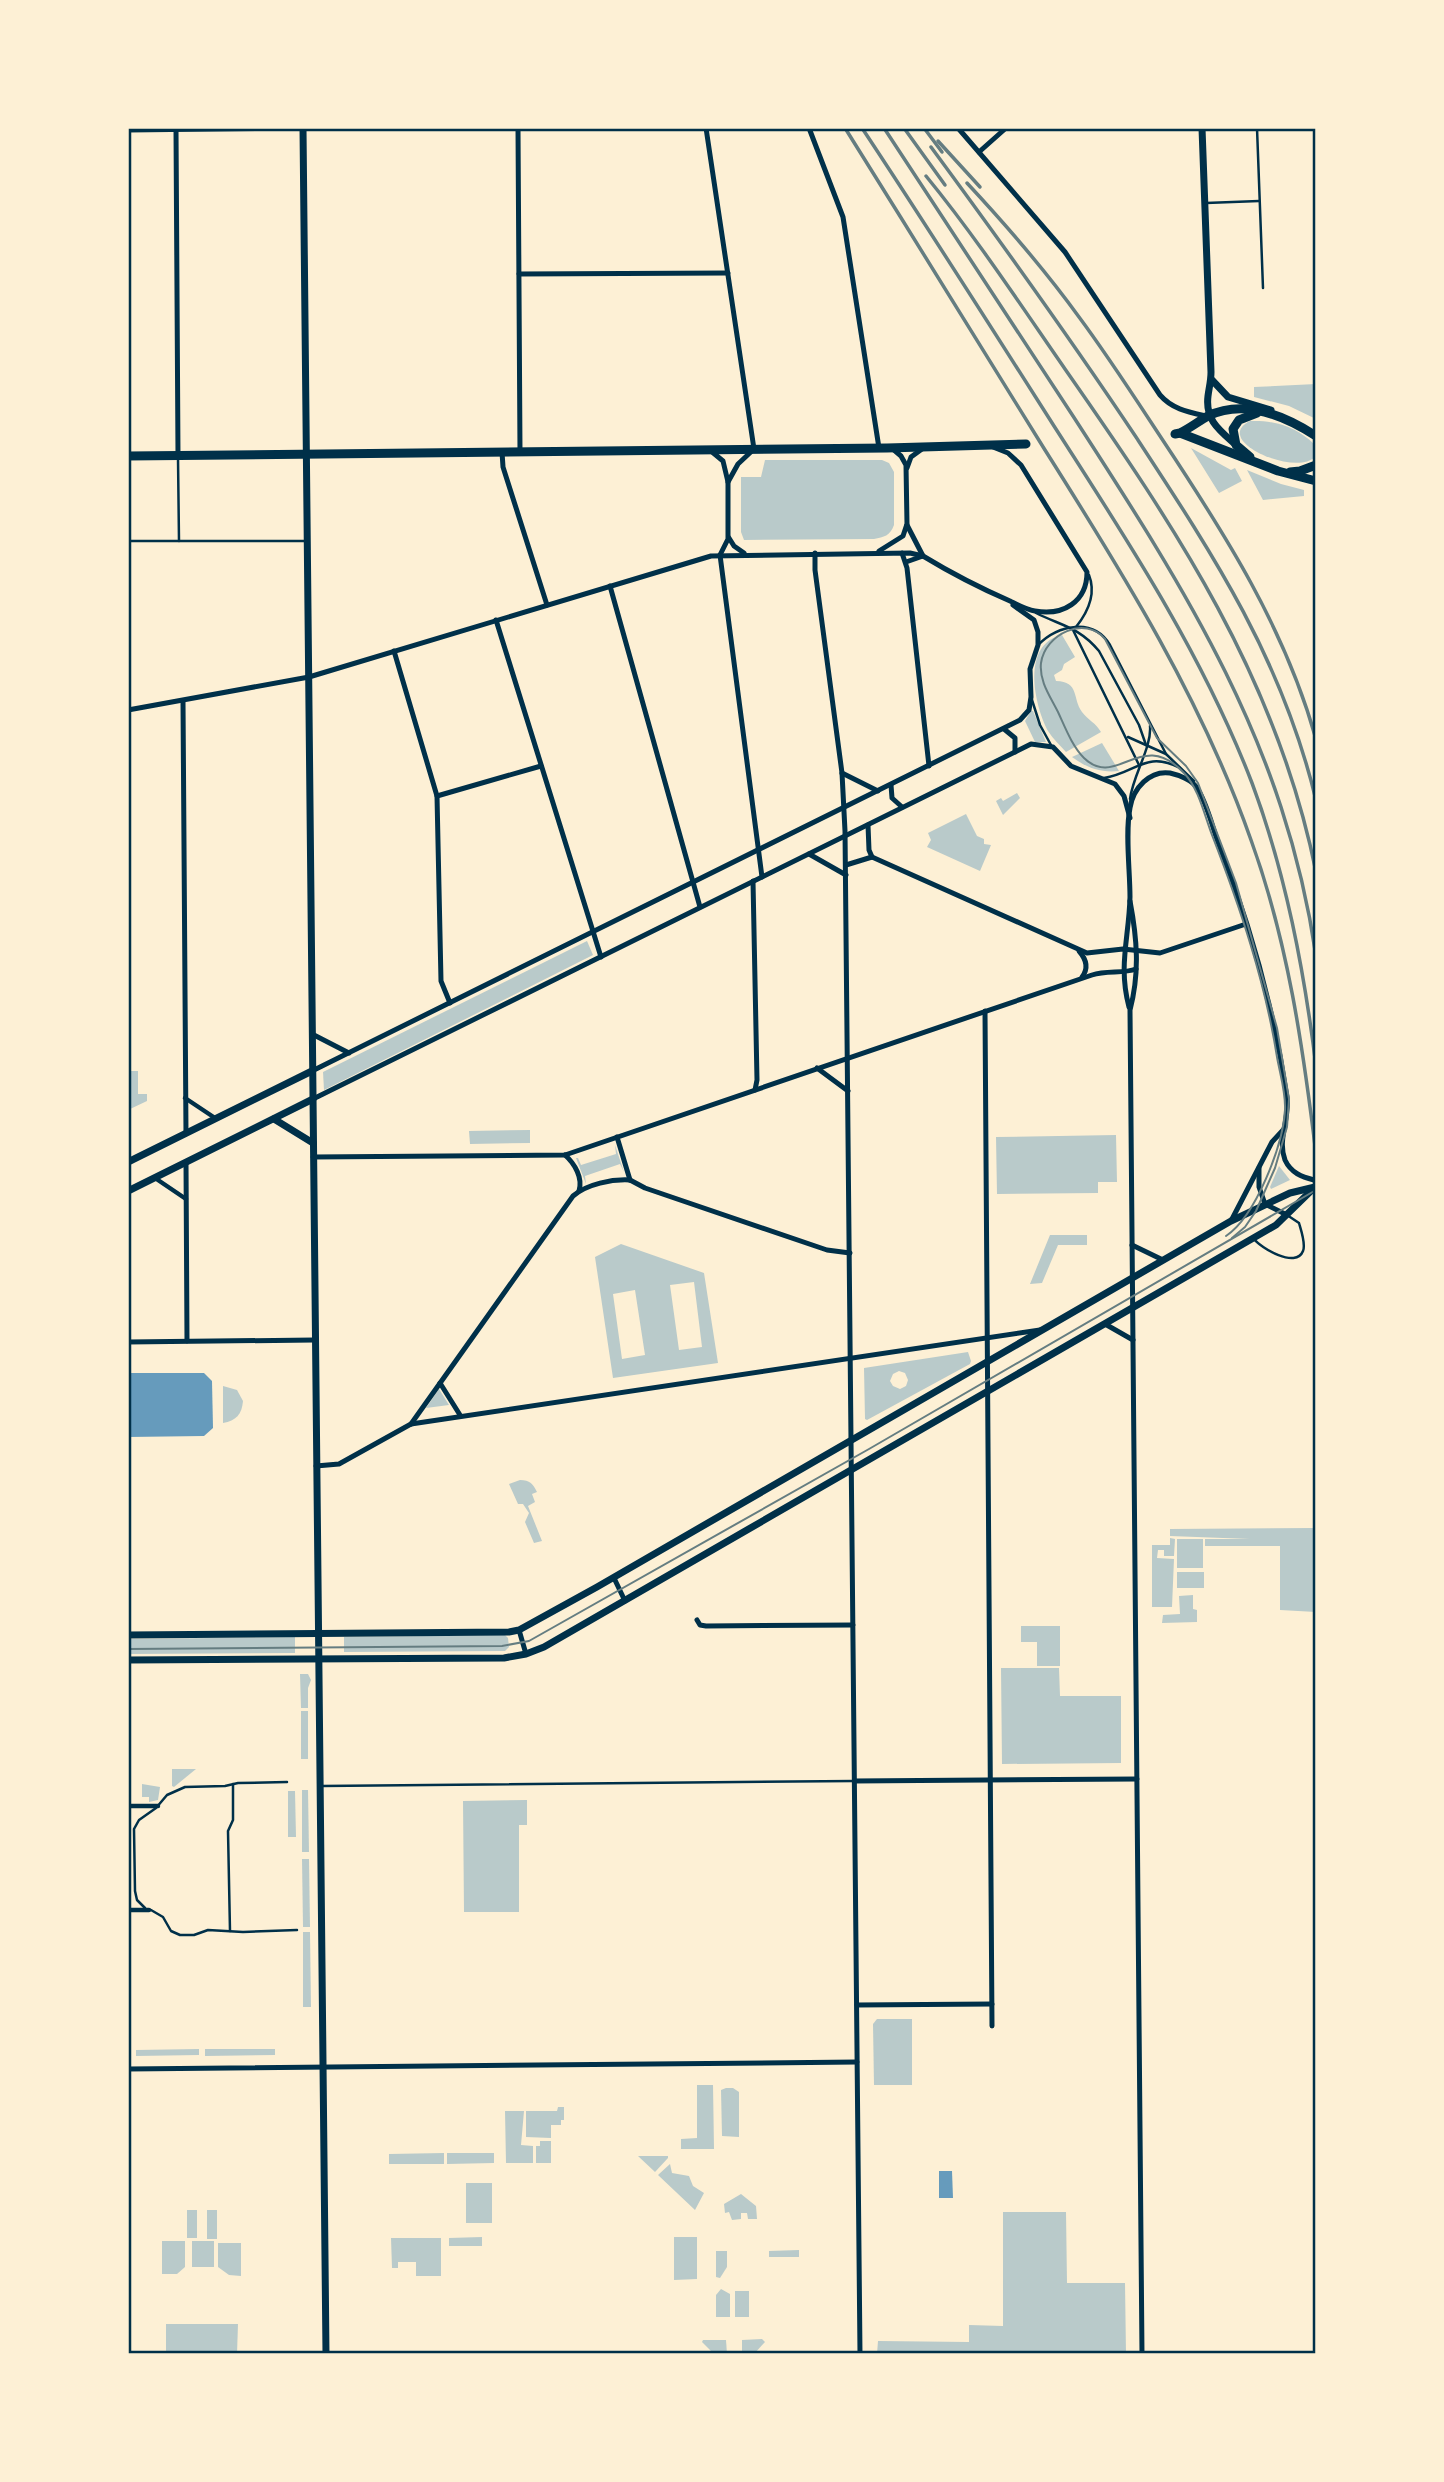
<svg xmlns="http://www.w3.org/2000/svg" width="1444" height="2482" font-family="Raleway,sans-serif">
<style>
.green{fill:#b9caca;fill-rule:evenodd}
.water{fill:#669bbc}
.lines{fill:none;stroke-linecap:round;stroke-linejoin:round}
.service{stroke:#003049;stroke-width:2.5}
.pedestrian{stroke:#003049;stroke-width:4.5}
.minor{stroke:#003049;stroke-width:5}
.tertiary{stroke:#003049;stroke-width:7}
.primary{stroke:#003049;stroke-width:9}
.tram{stroke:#657d81;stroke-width:2}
.rail{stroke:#657d81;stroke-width:3.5}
.neatline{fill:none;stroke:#003049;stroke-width:2.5}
</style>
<rect width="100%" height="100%" fill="#fdf0d5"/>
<g class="green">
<polygon points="1316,384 1316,419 1289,406 1254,397 1254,387"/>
<path d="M1250 421C1275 420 1296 427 1314 444L1315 457C1295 477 1211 440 1250 421Z"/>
<polygon points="1191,448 1231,470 1235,468 1242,481 1219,493"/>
<path d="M765 460H882L889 463 894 472V525C890 536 884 537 874 539L744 540 741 532V477H761Z"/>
<polygon points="1247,470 1281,484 1304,490 1304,496 1263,500"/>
<path d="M1062 635 1075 657 1064 664 1062 670 1054 675 1056 681C1080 682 1072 698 1082 712 1088 720 1096 723 1101 732L1066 752C1060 745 1053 739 1048 731 1034 704 1021 644 1062 635Z"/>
<polygon points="1031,711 1033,711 1046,742 1035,742 1025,721"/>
<path d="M1102 743 1119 771C1101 773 1087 768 1072 757Z"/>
<polygon points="1017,793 1020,798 1003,815 996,801 1001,798 1003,801"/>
<polygon points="966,814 977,836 984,839 984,844 991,845 980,871 927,847 931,840 928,833"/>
<polygon points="587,941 593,955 324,1090 323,1072"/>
<polygon points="128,1071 138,1071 138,1094 147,1094 147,1101 128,1110"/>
<polygon points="530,1130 530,1143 470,1144 469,1131"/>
<polygon points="1116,1135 1117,1182 1098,1182 1098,1193 997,1194 996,1137"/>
<polygon points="615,1145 624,1172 620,1164 585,1176 586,1184 576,1158 578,1158 581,1165 616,1154"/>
<polygon points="1279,1166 1290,1180 1271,1189 1270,1187"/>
<polygon points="1050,1235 1087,1235 1087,1245 1058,1245 1042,1283 1030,1284"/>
<path d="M621 1244 704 1273 718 1363 613 1378 595 1257ZM694 1282 702 1347 679 1350 670 1285ZM635 1290 645 1355 622 1359 613 1294Z"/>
<path d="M968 1352 971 1361 970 1364 867 1420 865 1419 864 1368ZM899 1371 905 1373 908 1380 906 1386 900 1389 893 1386 890 1381 893 1374Z"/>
<path d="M223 1386 237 1390 243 1401C242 1414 236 1421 223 1423Z"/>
<polygon points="439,1389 449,1405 426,1408"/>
<path d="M520 1480C530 1480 533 1484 537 1492L532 1494 535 1502 528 1506 542 1541 534 1543 525 1522 529 1513 523 1504H518L509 1484Z"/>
<polygon points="1316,1528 1316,1612 1280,1610 1280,1546 1205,1546 1205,1539 1250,1539 1170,1536 1170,1529"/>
<polygon points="1170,1538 1175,1539 1174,1556 1164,1556 1164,1550 1158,1550 1157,1558 1174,1559 1172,1607 1152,1607 1152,1545 1170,1545"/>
<rect x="1177" y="1539" width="26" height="29"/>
<rect x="1177" y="1572" width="27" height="16"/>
<polygon points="1193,1595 1193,1609 1197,1610 1197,1622 1162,1623 1163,1615 1180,1614 1179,1596"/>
<polygon points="1021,1626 1060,1626 1060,1666 1037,1666 1037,1642 1021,1642"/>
<polygon points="505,1635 508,1638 509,1647 505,1651 344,1652 344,1637"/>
<polygon points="295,1637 295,1653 128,1654 128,1639"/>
<polygon points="1001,1668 1059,1668 1060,1696 1121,1696 1121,1763 1002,1764"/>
<polygon points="300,1674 308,1674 311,1680 308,1688 308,1708 301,1708"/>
<rect x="301" y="1711" width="7" height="48"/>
<polygon points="172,1769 196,1769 174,1787 172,1786"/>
<polygon points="142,1784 160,1787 158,1800 149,1802 149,1797 142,1797"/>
<polygon points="302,1790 308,1790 309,1852 302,1852"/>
<polygon points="288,1791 295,1791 296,1837 288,1837"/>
<polygon points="527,1800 527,1825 519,1825 519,1912 464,1912 463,1801"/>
<polygon points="302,1859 309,1859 310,1927 303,1927"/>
<polygon points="303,1932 310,1932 311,2007 303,2007"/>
<polygon points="877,2019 912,2019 912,2085 874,2085 873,2024"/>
<polygon points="199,2049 199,2055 136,2056 136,2050"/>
<polygon points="205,2049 275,2049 275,2055 205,2056"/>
<polygon points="697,2085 713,2085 714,2149 681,2149 681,2139 697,2138"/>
<polygon points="726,2088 733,2088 739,2092 739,2137 722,2136 721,2090"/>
<polygon points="558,2107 564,2107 564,2120 561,2120 561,2125 551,2125 551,2138 526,2137 526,2111 557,2111"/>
<polygon points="505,2111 524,2111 521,2145 533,2146 533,2163 506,2163"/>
<polygon points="540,2141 551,2141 551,2163 536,2163 536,2146 540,2146"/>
<polygon points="444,2153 444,2164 389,2164 389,2154"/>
<polygon points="447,2153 494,2153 494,2163 447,2164"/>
<polygon points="638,2156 668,2156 668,2158 655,2172"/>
<polygon points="670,2164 672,2173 689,2176 693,2186 704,2193 695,2210 658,2175"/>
<rect x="466" y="2183" width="26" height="40"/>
<polygon points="741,2194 756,2206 757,2219 748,2219 747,2213 741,2213 741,2219 732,2220 729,2212 725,2213 724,2204"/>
<rect x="187" y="2210" width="10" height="28"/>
<rect x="207" y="2210" width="10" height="29"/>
<polygon points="1003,2212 1066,2212 1067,2283 1125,2283 1126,2354 877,2354 878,2341 969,2342 969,2325 1003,2326"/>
<polygon points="482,2237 482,2246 449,2246 449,2238"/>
<polygon points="674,2237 697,2237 697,2279 674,2280"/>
<polygon points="391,2238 441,2238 441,2276 416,2276 416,2262 398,2262 398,2268 392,2268"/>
<polygon points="162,2241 185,2241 185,2267 177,2274 162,2274"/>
<rect x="192" y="2241" width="22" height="26"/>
<polygon points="218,2243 241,2243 241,2276 229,2275 218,2267"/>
<polygon points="799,2250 799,2257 769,2257 769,2251"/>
<polygon points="716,2251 727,2251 727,2267 720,2278 716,2277"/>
<polygon points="721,2289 730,2294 730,2317 716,2317 716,2295"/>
<rect x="735" y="2291" width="14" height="26"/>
<polygon points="166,2324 238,2324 237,2354 166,2354"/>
<polygon points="762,2339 765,2342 754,2354 742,2354 742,2340"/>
<polygon points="703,2340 726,2340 727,2354 714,2354 702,2342"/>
</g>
<g class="water">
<polygon points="128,1373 204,1373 212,1381 213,1428 204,1436 128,1437"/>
<polygon points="939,2171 952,2171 953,2198 939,2198"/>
</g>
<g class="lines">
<g class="service">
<polyline points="1257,128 1263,288"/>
<polyline points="1206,203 1259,201"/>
<polyline points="178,458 179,541"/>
<polyline points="128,541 305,541"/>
<path d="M1036 613C1062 626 1079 627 1099 651L1139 725 1146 745"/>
<path d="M1076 627C1088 612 1096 593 1089 575"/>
<polyline points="1073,630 1139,765"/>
<path d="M1038 645C1058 625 1093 617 1110 645L1166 754"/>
<polyline points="1032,700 1040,725 1051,745"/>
<polyline points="1128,737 1166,754 1194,781"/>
<path d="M1104 778C1136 773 1146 750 1180 768"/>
<path d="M1130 799C1133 775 1152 747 1150 726"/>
<path d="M1254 1239C1261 1248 1296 1269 1303 1251 1306 1244 1301 1230 1299 1223L1287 1215"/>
<polyline points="322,1786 854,1781"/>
<polyline points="145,1908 137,1900 135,1891 134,1829 139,1820 156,1808 167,1795 185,1787 225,1786 238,1783 287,1782"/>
<polyline points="151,1910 163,1917 171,1931 180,1935 194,1935 208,1930 243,1932 297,1930"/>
<polyline points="230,1931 228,1831 233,1820 233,1784"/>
</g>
<g class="pedestrian">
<polyline points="185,1098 215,1118"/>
<polyline points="155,1178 186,1199"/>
<polyline points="128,1806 158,1806"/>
<polyline points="128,1910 149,1910"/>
</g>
<g class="minor">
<polyline points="518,128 520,452"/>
<polyline points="706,128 754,449 738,464 728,482"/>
<polyline points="809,128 843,217 879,448"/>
<path d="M958 128 1065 252 1160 395C1172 409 1188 412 1206 416"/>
<polyline points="176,129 178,455"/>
<polyline points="128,130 287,128"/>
<polyline points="979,152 1006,128"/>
<polyline points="519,274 728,273"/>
<polyline points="711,451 723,461 728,482 728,539 720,555"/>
<polyline points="502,452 503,467 547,605"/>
<polyline points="907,468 911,457 922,449"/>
<polyline points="907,525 923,556"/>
<polyline points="729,538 734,546 744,553"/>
<polyline points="879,551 903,536 907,524 906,465 901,456 894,450"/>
<polyline points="815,553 815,570 842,773 845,831 860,2354"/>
<polyline points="902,553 907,568 929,766"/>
<polyline points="720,555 762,877"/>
<polyline points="906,562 923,556"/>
<polyline points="610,586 700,907"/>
<polyline points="496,620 601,957"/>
<polyline points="394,651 437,796 441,981 450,1003"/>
<polyline points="183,701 186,1134"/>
<path d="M128 710 309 677 711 556 910 553 923 556C951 573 980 588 1010 601 1018 605 1027 610 1035 611 1063 616 1087 602 1087 572L1021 465 1008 453 993 447"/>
<polyline points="1004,729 1015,738 1015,752"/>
<polyline points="842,773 878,791"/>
<polyline points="891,785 892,798 902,807"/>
<polyline points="437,796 541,766"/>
<polyline points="868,825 869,850 872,857"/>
<polyline points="809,854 846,875"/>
<polyline points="872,857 1087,953 1123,949 1160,953 1246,924"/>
<polyline points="846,865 872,857"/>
<polyline points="753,881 757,1080 755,1090"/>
<path d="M1130 901C1137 938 1140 972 1130 1010L1142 2354"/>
<path d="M1079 951C1086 959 1089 968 1082 977"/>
<path d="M1129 1007C1118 966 1129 938 1130 897 1130 871 1125 832 1130 808 1133 788 1150 770 1170 773 1179 775 1192 780 1197 788 1207 803 1212 826 1218 842 1250 924 1274 1010 1287 1097 1290 1118 1277 1140 1285 1160 1291 1173 1302 1177 1314 1180"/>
<polyline points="985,1011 992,2026"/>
<polyline points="312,1034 349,1053"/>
<polyline points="817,1068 848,1091"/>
<polyline points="312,1071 1020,720 1029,710 1031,697 1030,669 1038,645 1038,632 1034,620 1013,605"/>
<polyline points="313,1099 1031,744 1053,747 1071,766 1115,784 1124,796 1130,818"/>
<polyline points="617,1137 630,1180"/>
<path d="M565 1155C575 1164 583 1178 579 1191"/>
<path d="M313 1157 565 1155 1092 975C1107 970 1123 974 1136 969"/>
<polyline points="186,1162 187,1341"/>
<polyline points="1259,1168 1259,1187 1265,1204 1287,1215"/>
<polyline points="630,1180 645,1188 827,1250 850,1253"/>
<polyline points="1231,1221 1272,1142 1284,1129"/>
<polyline points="1132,1245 1163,1260"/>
<polyline points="1105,1324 1133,1340"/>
<polyline points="128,1342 314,1340"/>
<polyline points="440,1383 460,1415"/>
<path d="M411 1424 573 1196C587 1184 612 1179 630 1180"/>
<polyline points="316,1466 339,1464 411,1424 1040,1330"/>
<polyline points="614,1578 625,1601"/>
<polyline points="697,1620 700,1625 706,1626 853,1625"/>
<polyline points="519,1630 526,1654"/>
<polyline points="854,1781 1137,1779"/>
<polyline points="857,2005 992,2004"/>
<polyline points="128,2069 857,2062"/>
</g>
<g class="tertiary">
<polyline points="303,128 326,2354"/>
<path d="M1202 128 1211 372C1211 381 1209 388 1208 396 1205 420 1219 430 1236 445"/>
<polyline points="1212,380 1228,397 1271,410"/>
<polyline points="274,1119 313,1143"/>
<polyline points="128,1162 312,1071"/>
<polyline points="128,1191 313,1099"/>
<polyline points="128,1635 509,1632 519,1630 597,1587 1231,1221 1290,1193 1315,1187"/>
<polyline points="128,1660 504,1658 526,1654 544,1647 1276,1225 1315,1187"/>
</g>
<g class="primary">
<polyline points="1180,433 1278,471 1316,481"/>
<path d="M1175 434 1180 433C1190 428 1199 421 1208 416 1245 398 1285 416 1316 436"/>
<polyline points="128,456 887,448 1026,444"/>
<polyline points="1250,457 1236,445 1233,429 1239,420 1257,413"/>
<polyline points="1290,472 1300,471 1316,465"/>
</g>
<g class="tram">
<path d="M1226 1236C1256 1216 1283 1145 1285 1110 1286 1093 1280 1074 1277 1057 1265 981 1240 907 1212 835 1204 814 1199 789 1184 773 1141 727 1117 790 1084 758 1072 746 1065 727 1058 712 1050 696 1039 681 1041 663 1045 634 1085 615 1105 639L1157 738 1186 766 1198 783 1236 883 1277 1028 1289 1099 1287 1127 1275 1168 1256 1211 1245 1227 1232 1238"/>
<polyline points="128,1649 502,1646 529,1641 869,1449 1316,1190"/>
</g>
<g class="rail">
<path d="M845 128C912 235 978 342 1045 450 1124 575 1202 700 1251 840 1288 942 1303 1047 1316 1154"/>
<path d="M862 128C927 226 991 327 1054 426 1128 541 1203 655 1252 783 1286 874 1304 970 1316 1066"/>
<path d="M884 128C947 224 1010 320 1073 416 1187 592 1285 744 1316 956"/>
<polyline points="904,128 945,185"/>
<polyline points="924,128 942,152"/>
<polyline points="938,141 980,187"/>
<path d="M931 147C1001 242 1070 338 1136 437 1214 556 1282 659 1316 800"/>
<path d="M926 176C976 237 1020 304 1065 369 1176 528 1277 678 1316 872"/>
<path d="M967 183C1007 226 1045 270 1079 317 1108 356 1135 398 1162 439 1225 534 1285 628 1316 739"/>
</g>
</g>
<rect width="1444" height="2482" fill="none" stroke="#fdf0d5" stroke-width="259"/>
<rect x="130" y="130" width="1184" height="2222" class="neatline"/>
</svg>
